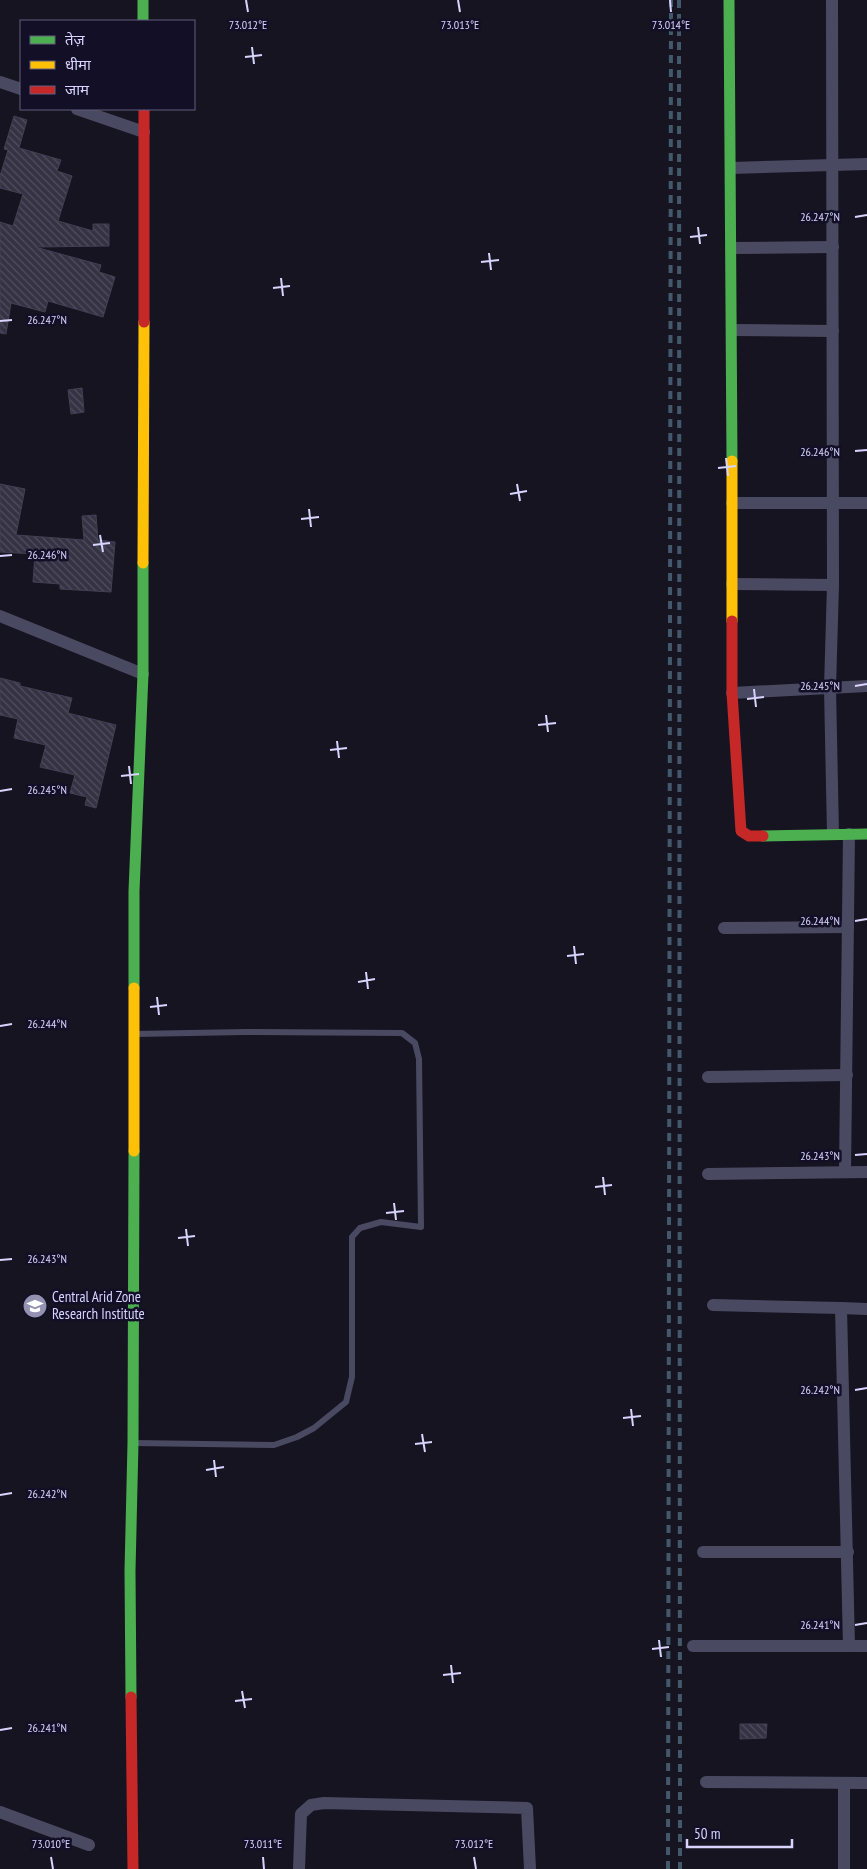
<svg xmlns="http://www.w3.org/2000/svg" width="867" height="1869" font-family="'PT Sans Narrow','Noto Sans Devanagari',sans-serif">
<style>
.building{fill:url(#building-back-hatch);stroke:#433f54}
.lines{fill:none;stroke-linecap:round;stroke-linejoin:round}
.lane{stroke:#4a4962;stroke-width:6}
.street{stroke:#4a4962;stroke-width:12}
.fast{stroke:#4caf50;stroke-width:11}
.slow{stroke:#ffc107;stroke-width:11}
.jam{stroke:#c62828;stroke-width:11}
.rail{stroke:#43596b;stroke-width:4;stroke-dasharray:8 6;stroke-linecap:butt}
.ticks{fill:none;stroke:#d9d4ff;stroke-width:2}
.labels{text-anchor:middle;stroke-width:5;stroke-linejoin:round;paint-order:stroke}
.poi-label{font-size:15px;fill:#d9d4ff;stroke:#130f26;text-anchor:start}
.ticks-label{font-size:12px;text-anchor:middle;fill:#d9d4ff;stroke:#130f26;stroke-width:5;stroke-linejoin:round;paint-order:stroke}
</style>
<defs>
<pattern id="building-back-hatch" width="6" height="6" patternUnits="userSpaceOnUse" patternTransform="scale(1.25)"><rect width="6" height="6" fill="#343243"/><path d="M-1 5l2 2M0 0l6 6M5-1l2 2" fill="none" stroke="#514f5f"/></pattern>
</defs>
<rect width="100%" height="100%" fill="#161421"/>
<g class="building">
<polygon points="14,116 27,120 19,148 61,160 57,171 72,176 58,221 93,231 93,224 109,224 109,246 35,247 101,265 99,272 115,277 103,317 48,301 45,312 11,303 6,334 0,333 0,222 13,226 23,194 0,188 0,176 8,150 4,149"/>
<polygon points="82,388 84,412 71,414 68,390"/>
<polygon points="0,484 25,489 16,535 84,540 82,516 96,515 98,540 115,542 111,592 60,589 60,584 33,582 35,554 0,552"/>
<polygon points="0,678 20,683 20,686 72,698 68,713 116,725 96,808 85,805 87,797 70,793 75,775 40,767 46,745 14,738 18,719 0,715"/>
<polygon points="740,1724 767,1724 766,1738 740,1739"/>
</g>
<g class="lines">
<polyline class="lane" points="134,1034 245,1032 402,1033 415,1043 419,1059 421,1227 381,1222 360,1228 352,1237 352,1377 346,1402 314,1428 297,1437 274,1445 134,1443"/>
<g class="street">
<polyline points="832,0 833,585 830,688 833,834"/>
<polyline points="0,82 21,89"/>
<polyline points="77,109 144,132"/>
<polyline points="731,168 867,164"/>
<polyline points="732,248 833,247"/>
<polyline points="732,330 833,331"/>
<polyline points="732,503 867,503"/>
<polyline points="732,584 833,585"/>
<polyline points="0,616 143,674"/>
<polyline points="732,693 867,686"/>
<polyline points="724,928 848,927"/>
<polyline points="708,1077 847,1075"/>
<polyline points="845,1171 849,834"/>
<polyline points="708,1174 867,1172"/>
<polyline points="713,1305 841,1308"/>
<polyline points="703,1552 848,1552"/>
<polyline points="693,1646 867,1646"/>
<polyline points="849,1646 841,1308 867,1309"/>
<polyline points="706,1782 867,1783"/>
<polyline points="0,1812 89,1845"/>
<polyline points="299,1869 301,1814 311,1805 324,1803 527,1808 530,1869"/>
<polyline points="844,1869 844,1783"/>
</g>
<g class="fast">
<polyline points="143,0 143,21"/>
<polyline points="729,0 732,461"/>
<polyline points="763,836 867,834"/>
<polyline points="134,988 134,891 143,674 143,563"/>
<polyline points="131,1697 130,1571 133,1443 134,1151"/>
</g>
<g class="slow">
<polyline points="732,461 732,621"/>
<polyline points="143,563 144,322"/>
<polyline points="134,1151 134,988"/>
</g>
<g class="jam">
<polyline points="144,322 144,109"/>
<polyline points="732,621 732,693 741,831 749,836 763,836"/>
<polyline points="131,1697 133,1869"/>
</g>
<g class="rail">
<polyline points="679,0 680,1869"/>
<polyline points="668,1869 671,0"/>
</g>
</g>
<path class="ticks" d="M246 0 248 12M458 0 460 12M670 0 671 12M252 47 254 64M245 57 262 55M855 217 867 215M698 227 700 244M690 237 707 235M489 253 491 270M481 262 499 260M281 278 283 296M273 288 290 286M0 321 12 320M855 451 867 450M726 458 728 476M718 468 736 466M517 484 520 501M510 494 527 491M309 509 311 527M301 519 319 517M100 535 103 552M93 545 110 543M0 556 12 555M855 686 867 684M754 689 756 707M747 699 764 697M546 715 548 732M538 725 556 723M337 741 339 758M330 750 347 748M129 766 131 784M121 776 139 774M0 791 12 789M855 921 867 919M574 946 576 964M567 956 584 954M366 972 368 989M358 982 375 979M157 997 159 1015M150 1007 167 1005M0 1026 12 1024M855 1155 867 1154M603 1177 605 1195M595 1187 612 1185M394 1203 396 1220M386 1213 404 1211M186 1229 188 1246M178 1238 195 1236M0 1260 12 1259M855 1390 867 1388M631 1409 633 1426M623 1418 641 1416M422 1434 425 1452M415 1444 432 1442M214 1460 216 1477M206 1470 224 1467M0 1495 12 1493M855 1625 867 1623M659 1640 661 1657M652 1649 669 1647M451 1665 453 1683M443 1675 461 1673M242 1691 245 1708M235 1701 252 1699M0 1730 12 1728M51 1857 53 1869M263 1857 264 1869M474 1857 476 1869"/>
<defs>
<symbol id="university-disc" viewBox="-11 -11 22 22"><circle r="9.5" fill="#9591b1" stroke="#130f26"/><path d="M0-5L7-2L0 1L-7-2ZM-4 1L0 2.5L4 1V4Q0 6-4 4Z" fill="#fff"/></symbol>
</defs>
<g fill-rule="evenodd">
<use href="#university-disc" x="21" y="1292" width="28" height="28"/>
</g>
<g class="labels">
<g class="poi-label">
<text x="52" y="1302">Central Arid Zone<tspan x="52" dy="17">Research Institute</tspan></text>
</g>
</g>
<g class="ticks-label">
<text x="248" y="29">73.012°E</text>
<text x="460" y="29">73.013°E</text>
<text x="671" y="29">73.014°E</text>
<text x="820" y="221">26.247°N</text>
<text x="47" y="324">26.247°N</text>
<text x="820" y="456">26.246°N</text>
<text x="47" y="559">26.246°N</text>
<text x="820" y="690">26.245°N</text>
<text x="47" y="794">26.245°N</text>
<text x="820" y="925">26.244°N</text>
<text x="47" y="1028">26.244°N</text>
<text x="820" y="1160">26.243°N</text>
<text x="47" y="1263">26.243°N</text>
<text x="820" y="1394">26.242°N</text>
<text x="47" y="1498">26.242°N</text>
<text x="820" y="1629">26.241°N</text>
<text x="47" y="1732">26.241°N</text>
<text x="51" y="1848">73.010°E</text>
<text x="263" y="1848">73.011°E</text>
<text x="474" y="1848">73.012°E</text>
</g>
<rect x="20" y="20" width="175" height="90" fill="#130f26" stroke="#625e7d"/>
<rect x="30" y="36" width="25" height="8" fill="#4caf50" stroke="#625e7d"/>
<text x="65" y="45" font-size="15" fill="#d9d4ff">तेज़</text>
<rect x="30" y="61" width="25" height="8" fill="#ffc107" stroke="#625e7d"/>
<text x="65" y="70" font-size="15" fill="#d9d4ff">धीमा</text>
<rect x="30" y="86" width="25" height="8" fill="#c62828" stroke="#625e7d"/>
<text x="65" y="95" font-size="15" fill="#d9d4ff">जाम</text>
<path d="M687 1839v8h105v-8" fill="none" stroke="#d9d4ff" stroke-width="2.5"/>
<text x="694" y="1839" font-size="15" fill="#d9d4ff" stroke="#130f26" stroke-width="4" paint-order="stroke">50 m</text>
</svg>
